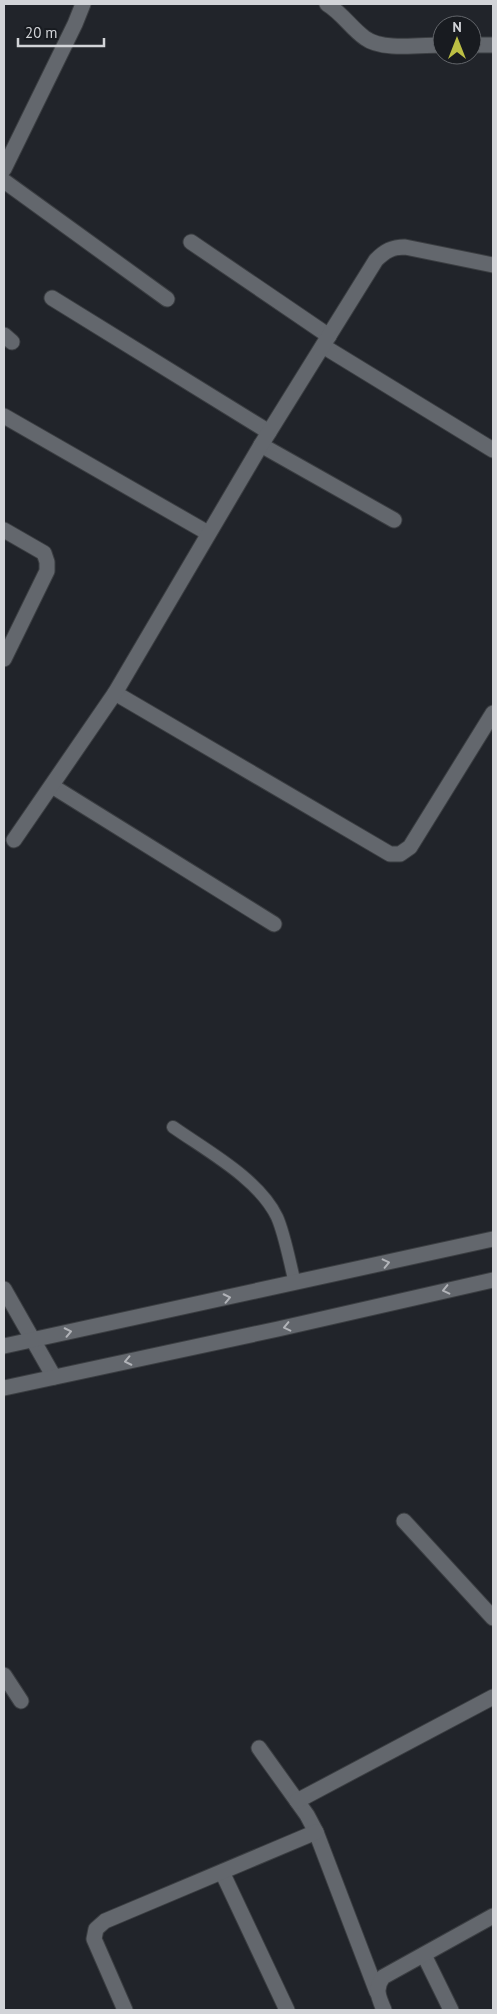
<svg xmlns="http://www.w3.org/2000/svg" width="497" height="2014" font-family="'PT Sans',sans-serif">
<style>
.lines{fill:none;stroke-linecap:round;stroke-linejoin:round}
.lane-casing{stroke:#3b3e42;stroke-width:14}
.street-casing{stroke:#3b3e42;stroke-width:17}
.secondary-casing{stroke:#3b3e42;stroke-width:17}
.lane{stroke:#63676d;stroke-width:12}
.street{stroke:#63676d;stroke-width:15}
.secondary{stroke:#63676d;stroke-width:15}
.oneway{stroke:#b1b3b8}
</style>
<rect width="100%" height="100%" fill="#21242a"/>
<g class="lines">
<defs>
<path id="lane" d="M173 1127C207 1151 259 1179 277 1217 285 1235 290 1264 295 1283"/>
<g id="street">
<path d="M327 4C342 13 351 28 365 38 382 51 421 45 442 45"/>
<polyline points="472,45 493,45"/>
<polyline points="4,169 75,24 83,4"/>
<polyline points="4,181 167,299"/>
<polyline points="191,242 329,336"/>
<polyline points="52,298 269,432"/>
<polyline points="4,335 12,342"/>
<polyline points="323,346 493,450"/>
<polyline points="4,416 208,533"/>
<polyline points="261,445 394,520"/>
<polyline points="4,530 44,553 47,562 47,571 4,659"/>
<polyline points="115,693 390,854 400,854 410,847 493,713"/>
<polyline points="52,786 274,924"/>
<path d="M14 840 115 693 261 445 376 260C385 251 392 247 405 247L493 265"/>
<polyline points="4,1289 54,1377"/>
<polyline points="404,1521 493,1618"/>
<polyline points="4,1675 21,1701"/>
<polyline points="259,1748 307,1815 316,1832 377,1992"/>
<polyline points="297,1801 493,1697"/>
<polyline points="222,1872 287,2010"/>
<polyline points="424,1955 451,2010"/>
<polyline points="125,2010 94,1939 96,1929 105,1921 316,1832"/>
<path d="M384 2010C379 1998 374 1989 383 1977L493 1916"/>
</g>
<g id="secondary">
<polyline points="4,1346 493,1239"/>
<polyline points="4,1388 278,1329 493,1280"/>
</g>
</defs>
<use href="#lane" class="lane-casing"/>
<use href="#street" class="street-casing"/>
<use href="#secondary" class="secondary-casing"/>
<use href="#lane" class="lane"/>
<use href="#street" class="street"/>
<use href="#secondary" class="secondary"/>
</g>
<defs><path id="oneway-chevron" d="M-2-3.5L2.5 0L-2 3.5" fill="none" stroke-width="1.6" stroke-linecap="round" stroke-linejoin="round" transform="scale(1.25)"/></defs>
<g class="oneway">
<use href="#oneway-chevron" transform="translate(386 1263) rotate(-13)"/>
<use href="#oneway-chevron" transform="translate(446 1290) rotate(167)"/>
<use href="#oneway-chevron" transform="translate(227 1298) rotate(-12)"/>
<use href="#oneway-chevron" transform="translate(287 1327) rotate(167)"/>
<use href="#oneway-chevron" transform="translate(68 1332) rotate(-12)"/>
<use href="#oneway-chevron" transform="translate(128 1361) rotate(168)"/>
</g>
<rect width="497" height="2014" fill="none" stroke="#d2d4d8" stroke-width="10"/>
<g transform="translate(457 40)"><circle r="24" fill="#181b20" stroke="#62656a"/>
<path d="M0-4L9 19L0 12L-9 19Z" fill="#bcbf44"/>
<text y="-8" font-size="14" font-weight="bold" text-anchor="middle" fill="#d2d4d8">N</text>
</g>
<path d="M18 38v8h86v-8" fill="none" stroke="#d2d4d8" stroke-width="2.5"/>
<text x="25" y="38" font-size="15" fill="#d2d4d8" stroke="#181b20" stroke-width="4" paint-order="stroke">20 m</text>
</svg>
